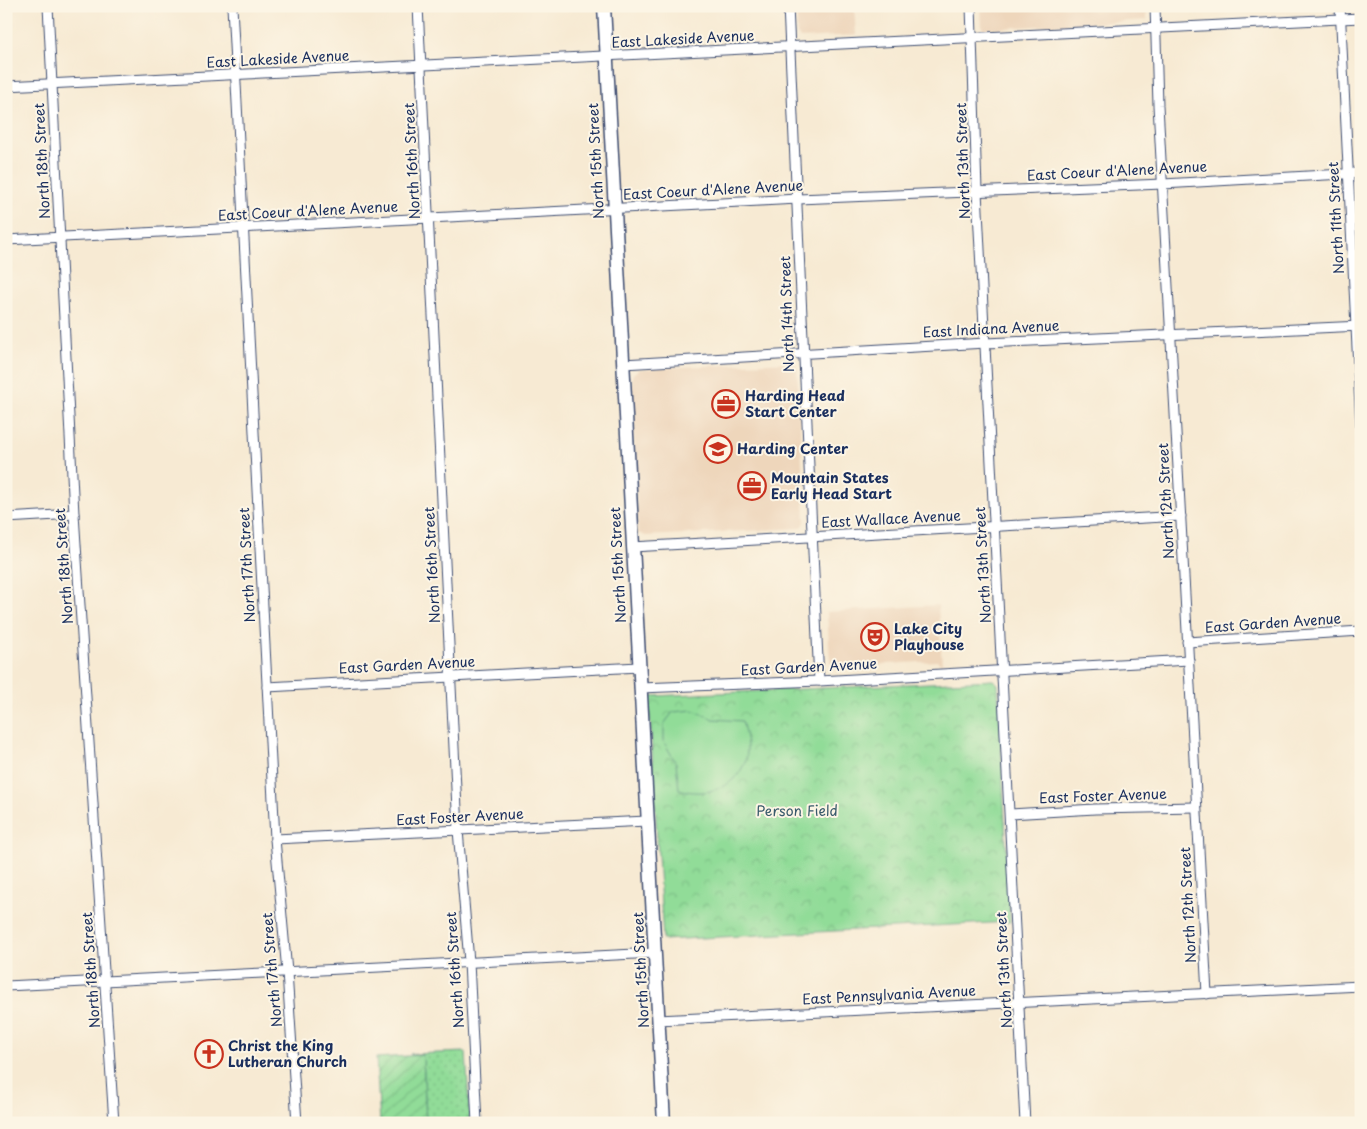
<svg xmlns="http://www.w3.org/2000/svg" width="1367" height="1129" font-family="'Playpen Sans',sans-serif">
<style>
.built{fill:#eed6bb}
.grass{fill:url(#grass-dots);stroke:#56867b}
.park{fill:url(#park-crowns);stroke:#56867b}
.garden{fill:url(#garden-furrows);stroke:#56867b}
.pitch{fill:#91dc98;stroke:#56867b}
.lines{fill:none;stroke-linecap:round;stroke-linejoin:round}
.street-casing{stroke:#3c4b70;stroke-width:11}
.secondary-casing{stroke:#3c4b70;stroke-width:15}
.street{stroke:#fff;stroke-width:9}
.secondary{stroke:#fff;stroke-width:12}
.labels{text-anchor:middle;stroke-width:4;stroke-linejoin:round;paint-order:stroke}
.street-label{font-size:14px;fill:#1b2f5e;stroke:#fcf5e5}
.poi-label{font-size:14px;font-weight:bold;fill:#1b2f5e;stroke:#fcf5e5;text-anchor:start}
.park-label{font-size:14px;fill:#385a6c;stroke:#fcf5e5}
</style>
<defs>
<pattern id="grass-dots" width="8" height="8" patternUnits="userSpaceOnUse" patternTransform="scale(1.25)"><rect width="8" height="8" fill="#91dc98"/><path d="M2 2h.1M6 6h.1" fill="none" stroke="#7cbd85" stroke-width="1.8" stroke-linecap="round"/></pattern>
<pattern id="park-crowns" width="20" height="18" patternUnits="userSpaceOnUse" patternTransform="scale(1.25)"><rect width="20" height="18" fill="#91dc98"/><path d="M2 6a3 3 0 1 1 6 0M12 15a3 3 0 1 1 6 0" fill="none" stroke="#7cbd85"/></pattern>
<pattern id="garden-furrows" width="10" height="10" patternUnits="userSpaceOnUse" patternTransform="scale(1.25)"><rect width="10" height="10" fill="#91dc98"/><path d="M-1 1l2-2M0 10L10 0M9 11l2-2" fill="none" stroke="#7cbd85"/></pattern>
</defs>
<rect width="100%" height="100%" fill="#fcf5e5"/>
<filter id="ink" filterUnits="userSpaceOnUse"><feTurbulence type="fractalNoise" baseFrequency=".02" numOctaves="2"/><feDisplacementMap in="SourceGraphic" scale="10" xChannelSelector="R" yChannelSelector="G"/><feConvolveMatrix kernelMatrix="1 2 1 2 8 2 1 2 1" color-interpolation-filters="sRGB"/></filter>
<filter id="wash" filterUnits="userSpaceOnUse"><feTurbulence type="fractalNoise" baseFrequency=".0096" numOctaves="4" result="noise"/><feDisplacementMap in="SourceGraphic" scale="20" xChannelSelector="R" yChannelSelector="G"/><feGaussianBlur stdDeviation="1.12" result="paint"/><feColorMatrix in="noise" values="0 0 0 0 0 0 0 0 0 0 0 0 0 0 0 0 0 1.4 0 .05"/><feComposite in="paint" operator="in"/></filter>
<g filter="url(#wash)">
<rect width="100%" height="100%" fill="#f7ead3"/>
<g class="built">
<polygon points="796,6 854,6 856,35 800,38 797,33"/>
<polygon points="981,6 1146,6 1147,20 983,29 982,27"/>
<polygon points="789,362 795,363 797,367 805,522 803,526 800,528 646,536 638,533 632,376 634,373 640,369"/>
<polygon points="938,605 942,665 937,661 836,667 830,662 827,612"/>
</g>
<polygon class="grass" points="466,1052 470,1123 426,1123 423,1055 410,1054"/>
<polygon class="park" points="993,680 998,684 1010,922 663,940 649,701 650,698 654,696"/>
<polygon class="garden" points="423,1055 426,1123 380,1123 376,1058"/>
<path class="pitch" d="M693 710 713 719 742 721C745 733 749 746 746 759 737 788 705 798 679 789L676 763 664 742V724L673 712Z"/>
</g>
<g filter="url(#ink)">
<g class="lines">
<defs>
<g id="street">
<polyline points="48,6 74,514 114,1123"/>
<polyline points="232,6 275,839 287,972 297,1123"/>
<polyline points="418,6 458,830 469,962 477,1123"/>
<path d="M788 6C799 231 807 456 819 681"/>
<polyline points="971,6 977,191 1025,1123"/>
<polyline points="1155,6 1158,105 1207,994"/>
<polyline points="1340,6 1361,428"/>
<polyline points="6,86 1361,18"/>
<polyline points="6,240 798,199 1163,184 1361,173"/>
<polyline points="623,364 986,343 1361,326"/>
<polyline points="6,518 74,514"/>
<polyline points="632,547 1181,516"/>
<polyline points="1187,642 1361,631"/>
<polyline points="267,687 639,667"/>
<polyline points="640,688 819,681 1189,660"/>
<polyline points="1010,814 1095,809 1196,807"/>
<polyline points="275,839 647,821"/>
<polyline points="6,986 655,953"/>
<polyline points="658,1020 1361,986"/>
</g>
<polyline id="secondary" points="604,6 664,1123"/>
</defs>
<use href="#street" class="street-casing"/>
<use href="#secondary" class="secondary-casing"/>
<use href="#street" class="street"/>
<use href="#secondary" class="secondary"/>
</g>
</g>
<defs>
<symbol id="office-ring" viewBox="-11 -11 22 22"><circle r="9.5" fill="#fcf5e5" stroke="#c8321e" stroke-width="1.5"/><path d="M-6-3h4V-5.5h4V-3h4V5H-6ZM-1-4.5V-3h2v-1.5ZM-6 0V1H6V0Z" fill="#c8321e"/></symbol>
<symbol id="school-ring" viewBox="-11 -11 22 22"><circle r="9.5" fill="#fcf5e5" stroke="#c8321e" stroke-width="1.5"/><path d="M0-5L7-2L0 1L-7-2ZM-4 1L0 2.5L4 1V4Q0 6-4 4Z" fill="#c8321e"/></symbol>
<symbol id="theatre-ring" viewBox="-11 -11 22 22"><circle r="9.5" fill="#fcf5e5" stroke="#c8321e" stroke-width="1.5"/><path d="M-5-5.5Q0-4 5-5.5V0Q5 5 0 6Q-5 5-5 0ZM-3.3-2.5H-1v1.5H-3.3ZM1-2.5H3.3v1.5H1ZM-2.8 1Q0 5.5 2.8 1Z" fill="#c8321e"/></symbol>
<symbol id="church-ring" viewBox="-11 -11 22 22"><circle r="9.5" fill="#fcf5e5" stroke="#c8321e" stroke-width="1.5"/><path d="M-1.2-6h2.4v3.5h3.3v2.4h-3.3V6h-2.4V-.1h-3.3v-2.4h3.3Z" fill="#c8321e"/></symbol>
</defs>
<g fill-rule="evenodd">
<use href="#office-ring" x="710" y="388" width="32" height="32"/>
<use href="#school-ring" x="702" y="433" width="32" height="32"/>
<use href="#office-ring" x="736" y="470" width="32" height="32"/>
<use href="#theatre-ring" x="859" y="621" width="32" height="32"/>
<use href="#church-ring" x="193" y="1038" width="32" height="32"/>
</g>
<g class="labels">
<g class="street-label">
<text transform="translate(683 39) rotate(-3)" y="5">East Lakeside Avenue</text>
<text transform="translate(278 59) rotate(-3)" y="5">East Lakeside Avenue</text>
<text transform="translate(42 161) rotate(-93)" y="5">North 18th Street</text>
<text transform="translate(412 161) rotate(-93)" y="5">North 16th Street</text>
<text transform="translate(596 161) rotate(-93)" y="5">North 15th Street</text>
<text transform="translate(963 161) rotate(-92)" y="5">North 13th Street</text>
<text transform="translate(1117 171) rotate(-3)" y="5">East Coeur d'Alene Avenue</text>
<text transform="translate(713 190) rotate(-3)" y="5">East Coeur d'Alene Avenue</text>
<text transform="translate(308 211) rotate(-3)" y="5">East Coeur d'Alene Avenue</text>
<text transform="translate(1336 218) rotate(-93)" y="5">North 11th Street</text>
<text transform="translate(787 314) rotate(-92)" y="5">North 14th Street</text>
<text transform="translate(991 329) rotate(-3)" y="5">East Indiana Avenue</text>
<text transform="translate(1166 501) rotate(-93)" y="5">North 12th Street</text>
<text transform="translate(891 519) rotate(-3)" y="5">East Wallace Avenue</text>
<text transform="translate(247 565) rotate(-93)" y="5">North 17th Street</text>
<text transform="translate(432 565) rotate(-93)" y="5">North 16th Street</text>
<text transform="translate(618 565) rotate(-93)" y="5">North 15th Street</text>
<text transform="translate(983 565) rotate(-93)" y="5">North 13th Street</text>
<text transform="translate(64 566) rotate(-94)" y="5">North 18th Street</text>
<text transform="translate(1273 623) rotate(-4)" y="5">East Garden Avenue</text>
<text transform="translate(407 665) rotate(-3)" y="5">East Garden Avenue</text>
<text transform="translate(809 667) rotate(-3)" y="5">East Garden Avenue</text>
<text transform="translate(1103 796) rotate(-2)" y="5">East Foster Avenue</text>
<text transform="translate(460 817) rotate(-3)" y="5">East Foster Avenue</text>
<text transform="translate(1188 905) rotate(-93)" y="5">North 12th Street</text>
<text transform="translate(91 970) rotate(-94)" y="5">North 18th Street</text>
<text transform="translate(272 970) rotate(-95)" y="5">North 17th Street</text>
<text transform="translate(455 970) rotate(-94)" y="5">North 16th Street</text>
<text transform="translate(641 970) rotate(-93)" y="5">North 15th Street</text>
<text transform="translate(1004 970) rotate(-93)" y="5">North 13th Street</text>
<text transform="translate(889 995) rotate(-3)" y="5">East Pennsylvania Avenue</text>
</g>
<g class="poi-label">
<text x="745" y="401">Harding Head<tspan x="745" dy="16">Start Center</tspan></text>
<text x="737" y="454">Harding Center</text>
<text x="771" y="483">Mountain States<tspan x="771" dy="16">Early Head Start</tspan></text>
<text x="894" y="634">Lake City<tspan x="894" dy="16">Playhouse</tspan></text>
<text x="228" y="1051">Christ the King<tspan x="228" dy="16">Lutheran Church</tspan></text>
</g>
<g class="park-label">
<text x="797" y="816">Person Field</text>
</g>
</g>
<rect width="1367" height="1129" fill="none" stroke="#fcf5e5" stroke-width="25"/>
</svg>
